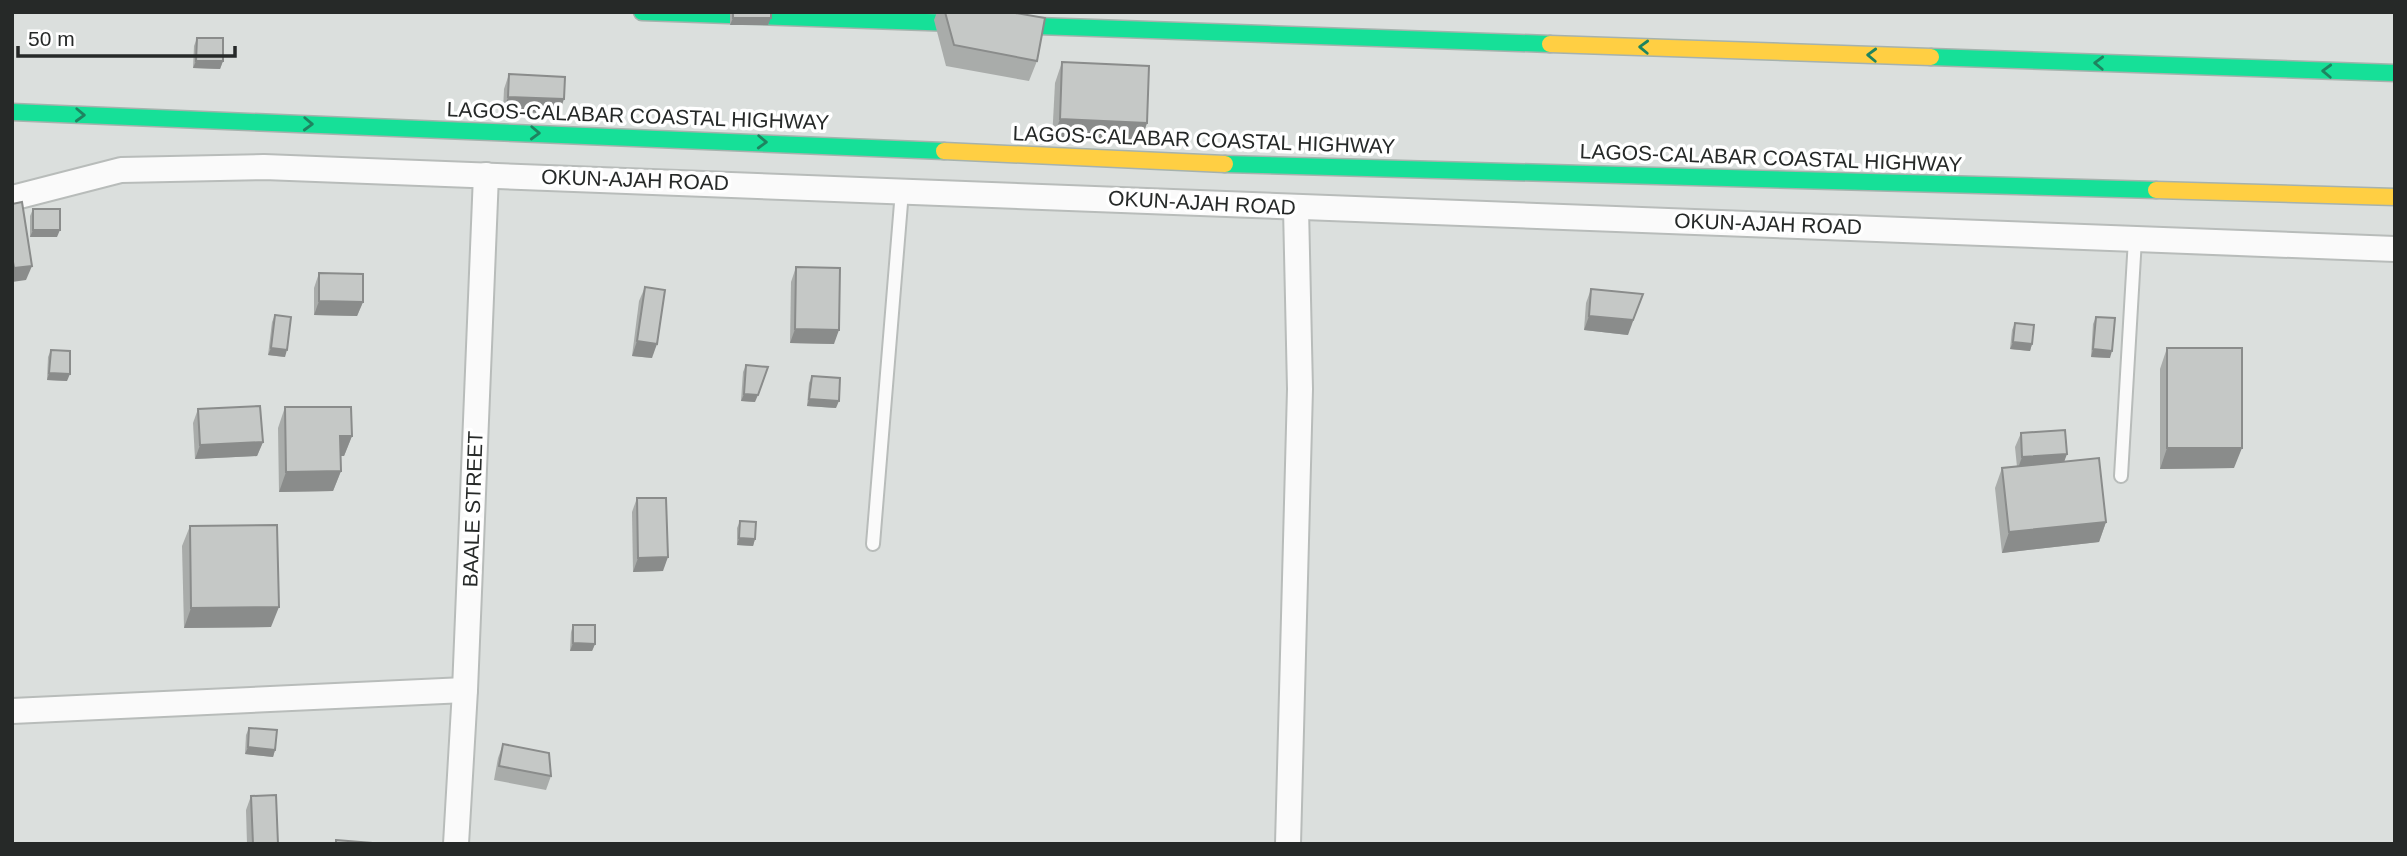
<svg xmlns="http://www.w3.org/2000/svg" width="2407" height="856" font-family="Helvetica,sans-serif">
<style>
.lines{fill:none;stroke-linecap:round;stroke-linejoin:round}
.lane-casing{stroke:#b8bcba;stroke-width:16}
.street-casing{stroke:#b8bcba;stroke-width:28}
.fast-casing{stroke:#a6b2ad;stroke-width:19}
.slow-casing{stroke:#a6b2ad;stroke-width:19}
.lane{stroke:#fafafa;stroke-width:12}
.street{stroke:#fafafa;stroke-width:24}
.fast{stroke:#16e098;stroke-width:16}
.slow{stroke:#ffcf43;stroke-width:16}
.wall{fill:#a9acaa}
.shaded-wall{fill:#8a8c8b}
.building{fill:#c5c8c6;stroke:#8a8c8b;stroke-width:2}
.oneway{stroke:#1e8460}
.labels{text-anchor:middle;stroke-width:7;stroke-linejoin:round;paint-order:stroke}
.street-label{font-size:21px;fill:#262928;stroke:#fff}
</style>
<rect width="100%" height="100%" fill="#dbdfdd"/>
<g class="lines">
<defs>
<g id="lane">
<polyline points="2121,476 2135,239"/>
<polyline points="873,544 902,191"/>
</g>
<g id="street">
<polyline points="12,198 121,170 264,167 2395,249"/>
<polyline points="12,711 465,690"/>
<polyline points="456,844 465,690 486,175"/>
<polyline points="1288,844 1300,389 1296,208"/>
</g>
<g id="fast">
<polyline points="642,12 1550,44"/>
<polyline points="1931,57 2395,73"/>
<polyline points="12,112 944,151"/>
<polyline points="1225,164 2156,190"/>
</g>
<g id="slow">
<polyline points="1550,44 1931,57"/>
<polyline points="944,151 1225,164"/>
<polyline points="2156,190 2395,197"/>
</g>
</defs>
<use href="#lane" class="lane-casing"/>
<use href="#street" class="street-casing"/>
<use href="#fast" class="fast-casing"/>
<use href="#slow" class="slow-casing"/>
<use href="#lane" class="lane"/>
<use href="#street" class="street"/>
<use href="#fast" class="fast"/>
<use href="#slow" class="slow"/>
</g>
<g class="wall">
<polygon points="730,12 771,12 768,25 730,25"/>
<polygon points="937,12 1010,12 1037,61 1029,81 946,66 934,20"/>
<polygon points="197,38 223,61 220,69 193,68 194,46"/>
<polygon points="1062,62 1147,123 1140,143 1052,140 1055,83"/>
<polygon points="509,74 559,114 503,111 504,89"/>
<polygon points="33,209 57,237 30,237 30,216"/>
<polygon points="796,267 834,344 790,343 791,282"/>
<polygon points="319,273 363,302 357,316 314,315 314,288"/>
<polygon points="645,287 652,358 632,356 639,301"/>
<polygon points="1591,289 1628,335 1584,330 1586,303"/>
<polygon points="275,315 285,357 268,355 272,322"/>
<polygon points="2096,317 2110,358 2091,357 2093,324"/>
<polygon points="2015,323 2032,344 2030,351 2010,349 2012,330"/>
<polygon points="2167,348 2234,468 2160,469 2160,369"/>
<polygon points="51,350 67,381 47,380 48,357"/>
<polygon points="746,365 755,402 741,401 743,372"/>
<polygon points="812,376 836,408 807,406 809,383"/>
<polygon points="285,407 352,436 344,456 340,456 341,471 333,491 279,492 278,428"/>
<polygon points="198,409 263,442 257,456 195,459 193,423"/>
<polygon points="2021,433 2064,462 2106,522 2099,542 2002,553 1995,488 2002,468 2017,467 2015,447"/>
<polygon points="637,498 663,571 633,572 632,512"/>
<polygon points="740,521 755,539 753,546 737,545 737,528"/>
<polygon points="190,526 271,627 184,628 182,546"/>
<polygon points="573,625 595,644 592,651 570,651 571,632"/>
<polygon points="249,728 275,750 273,757 245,754 246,735"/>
<polygon points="503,744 551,776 546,790 494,780 498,758"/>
<polygon points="251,796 278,844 247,844 246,810"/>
</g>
<g class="shaded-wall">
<polygon points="733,18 771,18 768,25 730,25"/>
<polygon points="196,61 223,61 220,69 193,68"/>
<polygon points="508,97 564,99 559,114 503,111"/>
<polygon points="1060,119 1147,123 1140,143 1052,140"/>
<polygon points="33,230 60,230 57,237 30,237"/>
<polygon points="32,266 26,280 12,282 12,273 14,268"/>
<polygon points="1643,294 1628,335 1584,330 1589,316"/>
<polygon points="319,301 363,302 357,316 314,315"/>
<polygon points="795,329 839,330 834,344 790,343"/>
<polygon points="637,341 657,344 652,358 632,356"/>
<polygon points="2013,342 2032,344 2030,351 2010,349"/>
<polygon points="271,348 287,350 285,357 268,355"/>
<polygon points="2093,349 2112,351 2110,358 2091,357"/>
<polygon points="49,373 70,374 67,381 47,380"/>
<polygon points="744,394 758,395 755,402 741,401"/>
<polygon points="809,399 839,401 836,408 807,406"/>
<polygon points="340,436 352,436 344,456 333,456"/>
<polygon points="263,442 257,456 195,459 200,445"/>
<polygon points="2167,448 2242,448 2234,468 2160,469"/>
<polygon points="2067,454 2062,468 2017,471 2022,457"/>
<polygon points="341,471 333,491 279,492 286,472"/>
<polygon points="2106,522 2099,542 2002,553 2009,532"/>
<polygon points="739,538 755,539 753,546 737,545"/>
<polygon points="668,557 663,571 633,572 638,558"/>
<polygon points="279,607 271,627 184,628 191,608"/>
<polygon points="573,643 595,644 592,651 570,651"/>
<polygon points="248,747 275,750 273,757 245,754"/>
</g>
<g class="building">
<rect x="733" y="12" width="38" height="6"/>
<polygon points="945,12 1010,12 1045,18 1037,61 954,45"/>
<polygon points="197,38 223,38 223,61 196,61"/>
<polygon points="1062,62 1149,66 1147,123 1060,119"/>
<polygon points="509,74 565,77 564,99 508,97"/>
<polygon points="22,202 32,266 14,268 12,256 12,204"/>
<rect x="33" y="209" width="27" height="21"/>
<polygon points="796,267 840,268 839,330 795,329"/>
<polygon points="319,273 363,274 363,302 319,301"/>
<polygon points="645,287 665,290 657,344 637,341"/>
<polygon points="1591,289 1643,294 1633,320 1589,316"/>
<polygon points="275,315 291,317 287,350 271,348"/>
<polygon points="2096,317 2115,318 2112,351 2093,349"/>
<polygon points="2015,323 2034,325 2032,344 2013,342"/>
<rect x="2167" y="348" width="75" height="100"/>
<polygon points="51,350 70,351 70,374 49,373"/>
<polygon points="746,365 768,367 758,395 744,394"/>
<polygon points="812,376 840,378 839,401 809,399"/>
<polygon points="260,406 263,442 200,445 198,409"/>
<polygon points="285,407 351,407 352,436 340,436 341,471 286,472"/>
<polygon points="2065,430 2067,454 2022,457 2021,433"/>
<polygon points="2099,458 2106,522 2009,532 2002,468"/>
<polygon points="637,498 666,498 668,557 638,558"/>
<polygon points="740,521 756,522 755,539 739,538"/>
<polygon points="277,525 279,607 191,608 190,526"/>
<polygon points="573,625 595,625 595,644 573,643"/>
<polygon points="249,728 277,730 275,750 248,747"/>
<polygon points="503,744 549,753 551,776 499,766"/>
<polygon points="276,795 278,844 253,844 251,796"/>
<polygon points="336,840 372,843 372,844 336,844"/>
</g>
<defs><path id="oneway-chevron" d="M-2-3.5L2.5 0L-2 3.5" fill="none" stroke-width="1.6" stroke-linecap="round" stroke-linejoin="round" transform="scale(1.75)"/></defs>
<g class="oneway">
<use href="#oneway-chevron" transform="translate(1644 47) rotate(-178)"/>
<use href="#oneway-chevron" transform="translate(1872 55) rotate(-178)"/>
<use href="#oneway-chevron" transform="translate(2099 63) rotate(-178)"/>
<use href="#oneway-chevron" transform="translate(2327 71) rotate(-178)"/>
<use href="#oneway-chevron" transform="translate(80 115) rotate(2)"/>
<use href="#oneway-chevron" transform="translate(308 124) rotate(2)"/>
<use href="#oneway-chevron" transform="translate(535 133) rotate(2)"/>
<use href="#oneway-chevron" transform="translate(762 142) rotate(2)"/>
</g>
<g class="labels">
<g class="street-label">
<text transform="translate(638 116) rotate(2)" y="7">LAGOS-CALABAR COASTAL HIGHWAY</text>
<text transform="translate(1204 140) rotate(2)" y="7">LAGOS-CALABAR COASTAL HIGHWAY</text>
<text transform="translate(1771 158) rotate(2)" y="7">LAGOS-CALABAR COASTAL HIGHWAY</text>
<text transform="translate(635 180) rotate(2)" y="7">OKUN-AJAH ROAD</text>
<text transform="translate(1202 203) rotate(3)" y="7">OKUN-AJAH ROAD</text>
<text transform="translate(1768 224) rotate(2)" y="7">OKUN-AJAH ROAD</text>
<text transform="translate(473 509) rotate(-88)" y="7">BAALE STREET</text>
</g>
</g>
<rect width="2407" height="856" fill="none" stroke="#262928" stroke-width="28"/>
<path d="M18 46v10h217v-10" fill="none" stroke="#262928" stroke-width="3.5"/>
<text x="28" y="46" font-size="21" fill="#262928" stroke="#ffffff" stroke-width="5" paint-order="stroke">50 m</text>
</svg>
